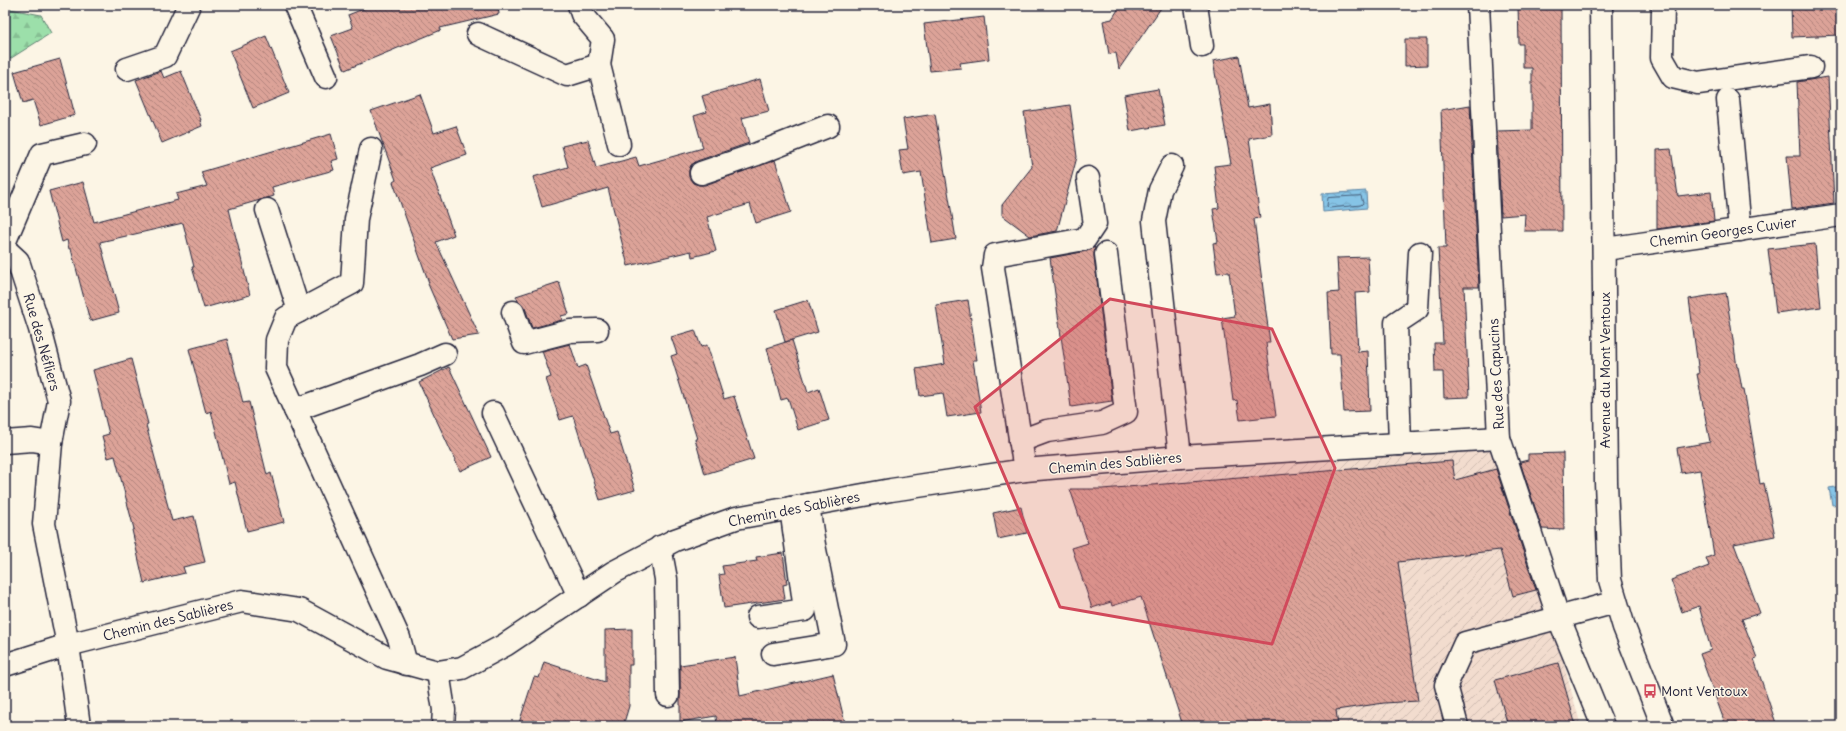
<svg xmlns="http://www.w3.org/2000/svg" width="1846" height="731" font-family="Delius,sans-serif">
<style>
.industrial{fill:url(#industrial-furrows)}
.forest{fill:url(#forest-firs);stroke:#5f8072}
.water{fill:url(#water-waves);stroke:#5e83a2}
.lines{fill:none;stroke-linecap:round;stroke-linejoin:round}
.shore{stroke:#4a637f;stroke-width:1}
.building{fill:url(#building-back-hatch);stroke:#22223b}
.minor-casing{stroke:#22223b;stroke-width:25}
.major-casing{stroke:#22223b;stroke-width:25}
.minor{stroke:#fcf5e5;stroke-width:22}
.major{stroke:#fcf5e5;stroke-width:22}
.marked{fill:#d1495b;fill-opacity:0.2;stroke:#d1495b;stroke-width:3;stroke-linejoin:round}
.labels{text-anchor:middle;stroke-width:3;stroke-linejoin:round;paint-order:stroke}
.street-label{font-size:14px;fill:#22223b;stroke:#fcf5e5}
.poi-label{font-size:14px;fill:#22223b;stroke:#fcf5e5;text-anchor:start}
</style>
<defs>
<pattern id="industrial-furrows" width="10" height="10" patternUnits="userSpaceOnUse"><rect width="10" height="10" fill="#f2dcce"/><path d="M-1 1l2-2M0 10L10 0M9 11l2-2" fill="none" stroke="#cfbcb2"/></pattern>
<pattern id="forest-firs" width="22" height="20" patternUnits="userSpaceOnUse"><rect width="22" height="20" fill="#9cdfaa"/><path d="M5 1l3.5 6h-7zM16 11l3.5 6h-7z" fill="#86bf93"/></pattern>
<pattern id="water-waves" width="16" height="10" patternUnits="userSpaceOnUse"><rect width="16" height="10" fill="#86c4e6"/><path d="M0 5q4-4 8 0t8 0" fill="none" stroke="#73a8c6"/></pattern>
<pattern id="building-back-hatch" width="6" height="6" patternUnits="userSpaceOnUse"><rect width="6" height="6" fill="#dca398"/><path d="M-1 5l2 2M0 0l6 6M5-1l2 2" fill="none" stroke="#b2847d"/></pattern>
</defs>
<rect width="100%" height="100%" fill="#fcf5e5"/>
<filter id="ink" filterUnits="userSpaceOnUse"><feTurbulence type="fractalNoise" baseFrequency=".025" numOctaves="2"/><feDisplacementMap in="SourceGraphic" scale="8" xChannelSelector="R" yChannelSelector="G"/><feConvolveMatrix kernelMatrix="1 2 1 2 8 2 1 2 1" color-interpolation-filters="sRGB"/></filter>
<g filter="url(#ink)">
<polygon class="industrial" points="1496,446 1542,586 1581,726 1183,726 1105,489 1095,478"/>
<polygon class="forest" points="5,8 41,15 51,33 5,62"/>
<g class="water">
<polygon points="1366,191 1367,208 1323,212 1322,194"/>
<polygon points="1841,486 1841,504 1832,505 1829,488"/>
</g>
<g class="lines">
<polygon class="shore" points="1361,196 1363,203 1361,205 1329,208 1327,206 1328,198"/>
</g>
<g class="building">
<polygon points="373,5 498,5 499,14 440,28 441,30 345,70 331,36 353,28 348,15"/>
<polygon points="1121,5 1163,5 1119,69 1116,53 1109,54 1103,21 1112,19"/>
<polygon points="1518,5 1561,5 1562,231 1524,231 1525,214 1501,216 1497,131 1532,130 1532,68 1523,68 1523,44 1519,44"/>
<polygon points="1791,5 1834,5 1834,8 1841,8 1841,35 1792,37"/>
<polygon points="984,17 989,59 960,63 961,68 930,71 924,24"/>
<polygon points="266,36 289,93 253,108 230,51"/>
<polygon points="1405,39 1427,39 1427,65 1405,66"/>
<polygon points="1239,56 1248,108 1270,104 1272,135 1249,139 1260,218 1254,219 1270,343 1266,343 1276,416 1240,420 1237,400 1233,401 1222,318 1235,316 1229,272 1217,273 1213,243 1218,242 1213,209 1219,208 1214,166 1231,164 1213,61"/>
<polygon points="60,59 75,115 41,125 33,100 23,103 14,72"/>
<polygon points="161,71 164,78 181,71 201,120 200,120 202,126 162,143 136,80"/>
<polygon points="1828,77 1834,203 1792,209 1787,156 1800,156 1797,82"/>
<polygon points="760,79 769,111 742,118 749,143 697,161 691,165 689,170 689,177 693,183 699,185 705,185 775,160 791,212 756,223 750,204 707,217 716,251 692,257 691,251 628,266 608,188 542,207 533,177 568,167 562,146 588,140 596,168 636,157 639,166 703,148 694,116 707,112 702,96"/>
<polygon points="1158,89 1165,125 1130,131 1124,95"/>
<polygon points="420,94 434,133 456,126 467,155 430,168 454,235 436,242 479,335 452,339 428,284 429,283 393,182 396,180 371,111"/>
<polygon points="1070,105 1077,157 1057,231 1030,236 1002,215 1002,205 1032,167 1024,112"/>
<polygon points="1470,105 1479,287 1464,287 1469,397 1444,398 1443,372 1435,372 1434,343 1443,343 1438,248 1446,248 1441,110"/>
<polygon points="935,114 956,239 932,243 921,172 903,175 899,150 908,149 903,119"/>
<polygon points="331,134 338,159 331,161 334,170 272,187 274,196 229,209 250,295 204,308 192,267 194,267 183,223 100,242 119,313 90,321 71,249 69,249 67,240 62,242 49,191 83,182 94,222 178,200 176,194 207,186 201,172"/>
<polygon points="1671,149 1678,196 1711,192 1714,221 1657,229 1657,150"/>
<polygon points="1815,244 1821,307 1776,313 1768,249"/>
<polygon points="1095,247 1094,256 1112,401 1071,407 1050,258 1087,251"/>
<polygon points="1368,257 1370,292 1355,293 1358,352 1368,351 1370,411 1344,412 1340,354 1331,354 1328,293 1339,292 1337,258"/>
<polygon points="559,282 569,314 561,316 562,320 532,328 525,308 518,301 516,296"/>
<polygon points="1726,293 1737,367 1738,367 1742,389 1744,389 1760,484 1764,483 1775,536 1734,544 1760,613 1742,619 1757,658 1754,659 1777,726 1726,726 1700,654 1711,650 1699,606 1682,612 1671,580 1709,566 1706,558 1714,555 1700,470 1681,473 1677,448 1710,442 1697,374 1699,374 1689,299"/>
<polygon points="808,300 818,332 785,342 776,310"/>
<polygon points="968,300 977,360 973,360 981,412 947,417 943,393 920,396 916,369 945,364 936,305"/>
<polygon points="695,330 701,347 707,345 724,399 734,396 754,459 705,474 695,439 697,439 671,356 677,354 671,337"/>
<polygon points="227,339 243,403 249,402 267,475 271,473 284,522 247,531 235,482 229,484 211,411 206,413 189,349"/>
<polygon points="792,340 808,392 819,388 829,420 798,430 788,398 781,400 767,348"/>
<polygon points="570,344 578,368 586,365 610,434 617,432 635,490 600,500 573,416 560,420 546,379 551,377 542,351"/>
<polygon points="131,359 148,424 146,425 172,521 194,516 205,562 183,567 185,573 144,583 132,530 134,529 115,456 108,458 102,436 109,434 93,370"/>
<polygon points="449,367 491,457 460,471 419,382"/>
<polygon points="1563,453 1564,530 1542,529 1520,462 1528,460 1528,454"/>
<polygon points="1452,461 1455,480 1496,469 1536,590 1513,596 1500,550 1398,562 1418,701 1384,703 1336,710 1338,726 1183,726 1141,597 1112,606 1111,602 1092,608 1072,548 1088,543 1070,489 1102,489"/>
<polygon points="1021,507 1027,533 998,539 993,513"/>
<polygon points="783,553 787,584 783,585 785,599 724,608 719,575 724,574 722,566 757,561 756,557"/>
<polygon points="632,629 632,665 629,665 629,706 623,726 518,726 534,677 539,678 544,662 605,682 605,630"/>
<polygon points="735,657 740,696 833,674 845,723 831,726 717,726 716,716 680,722 680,665"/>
<polygon points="1558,663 1576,726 1508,726 1495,680"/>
</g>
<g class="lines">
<defs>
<g id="minor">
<polyline points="295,5 326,77"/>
<polyline points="1196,5 1202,46"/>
<polyline points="1478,5 1499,438 1558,616 1603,726"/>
<polyline points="1663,5 1662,58 1673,77 1698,83 1811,67"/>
<polyline points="478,34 567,75 599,65 603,39 582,14 579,5"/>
<polyline points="599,65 619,144"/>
<polyline points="127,69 165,56 189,5"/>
<polyline points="1728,100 1740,230"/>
<polyline points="371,149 356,219 352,283 286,318 277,340 276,368 399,638 406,664"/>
<polyline points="1172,166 1160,190 1154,221 1180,457"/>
<polyline points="701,173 757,154 828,126"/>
<polyline points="267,210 299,311"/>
<polyline points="5,241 42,154 85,144"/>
<polyline points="5,249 18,261 40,329 59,401 51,443 44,524 68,645 79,726"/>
<polyline points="1605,249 1841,215"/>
<polyline points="513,312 524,343 570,331 597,330"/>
<polyline points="295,410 420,365 445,354"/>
<polyline points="493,413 579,596"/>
<polyline points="1020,441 1047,431 1102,423 1126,412 1106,254"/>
<polyline points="5,442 32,440 51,443"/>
<polyline points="1400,444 1396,323 1417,309 1420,253"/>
<polyline points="1025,470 993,268 995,255 1085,239 1095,224 1088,178"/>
<polyline points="660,547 666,579 668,695"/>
<polyline points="758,617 805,610 791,508"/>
<polyline points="773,654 834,644 814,545 808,505"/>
<polyline points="5,665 68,645 242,601 299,610 387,658 438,672 462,668 505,645 614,572 675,540 736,518 891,490 1025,470 1180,457 1499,438"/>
<polyline points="438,672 444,710 443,726"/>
<polyline points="1457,726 1446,685 1465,643 1616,602"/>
</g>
<polyline id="major" points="1601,5 1606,482 1610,580 1624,627 1663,726"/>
</defs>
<use href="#minor" class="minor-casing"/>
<use href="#major" class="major-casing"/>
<use href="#minor" class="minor"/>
<use href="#major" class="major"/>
</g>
</g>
<path class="marked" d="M1110 299 1272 329 1335 468 1272 644 1060 607 975 407Z"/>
<defs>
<symbol id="bus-bare" viewBox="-9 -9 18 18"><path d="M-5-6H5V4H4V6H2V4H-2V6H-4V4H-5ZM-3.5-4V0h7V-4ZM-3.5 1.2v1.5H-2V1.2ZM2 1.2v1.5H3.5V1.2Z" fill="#d1495b" stroke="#fcf5e5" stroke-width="2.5" paint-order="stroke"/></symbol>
</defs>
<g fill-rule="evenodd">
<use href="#bus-bare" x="1640" y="681" width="20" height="20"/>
</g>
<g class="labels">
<g class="street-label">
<text transform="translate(1723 232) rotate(-8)" y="5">Chemin Georges Cuvier</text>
<text transform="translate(42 342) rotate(74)" y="5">Rue des Néfliers</text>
<text transform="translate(1605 370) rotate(-90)" y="5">Avenue du Mont Ventoux</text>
<text transform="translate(1496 374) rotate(-93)" y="5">Rue des Capucins</text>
<text transform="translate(1115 463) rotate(-5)" y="5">Chemin des Sablières</text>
<text transform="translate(794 509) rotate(-11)" y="5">Chemin des Sablières</text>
<text transform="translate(168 620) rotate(-14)" y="5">Chemin des Sablières</text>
</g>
<g class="poi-label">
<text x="1661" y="696">Mont Ventoux</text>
</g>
</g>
<rect width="1846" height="731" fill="none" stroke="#fcf5e5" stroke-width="20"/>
<rect x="10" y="10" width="1826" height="711" fill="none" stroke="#22223b" stroke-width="1.5" filter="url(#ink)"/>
</svg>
